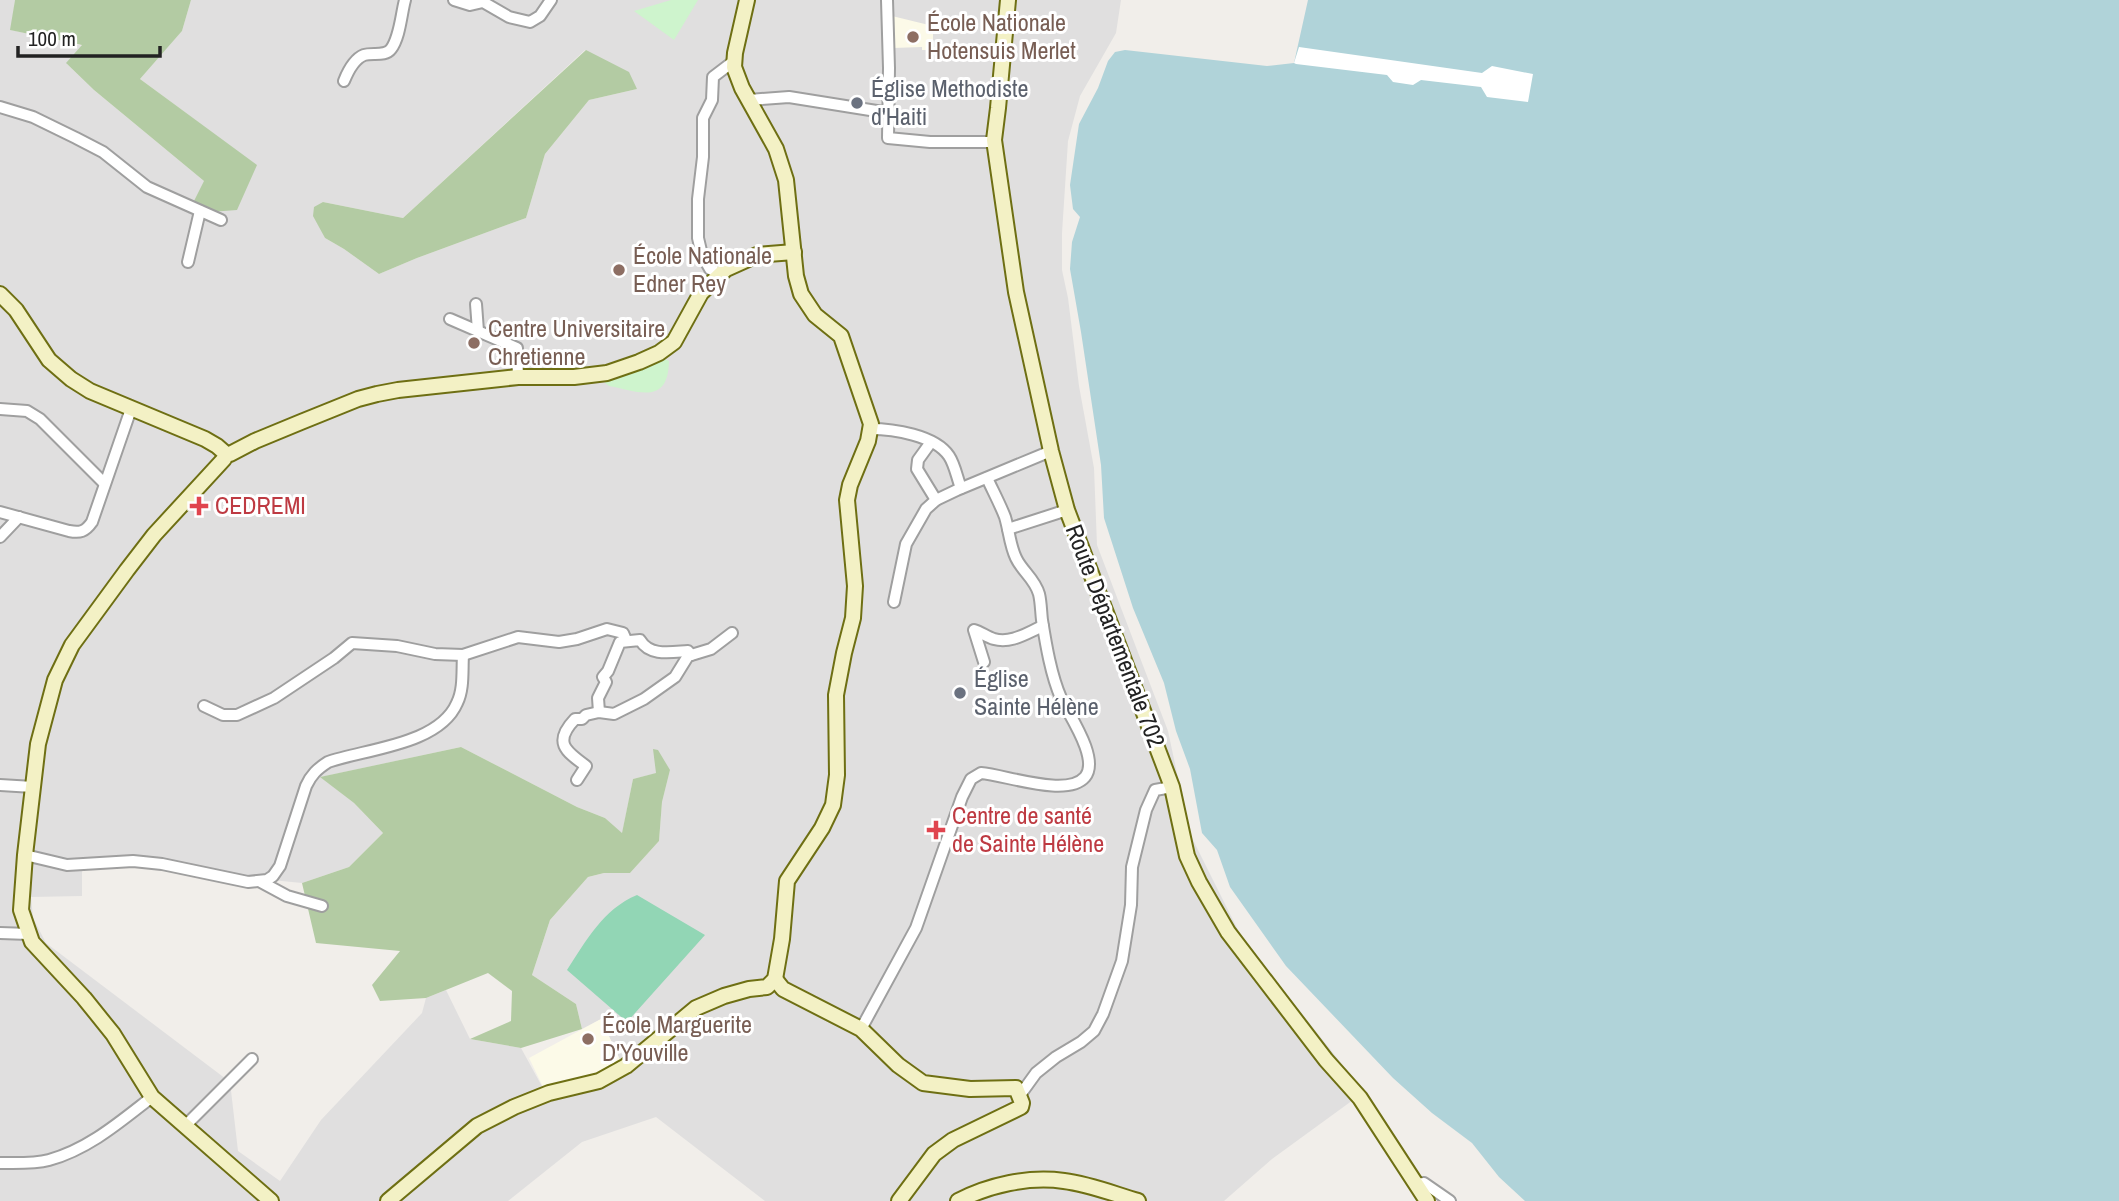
<svg xmlns="http://www.w3.org/2000/svg" width="2119" height="1201" font-family="'Archivo Narrow',sans-serif">
<style>
.residential{fill:#e0dfdf;fill-rule:evenodd}
.education{fill:#fcfae8}
.forest{fill:#b3cba3}
.park{fill:#cef4cd}
.pitch{fill:#92d6b5}
.water{fill:#b0d3d9}
.pier{fill:#fff}
.lines{fill:none;stroke-linecap:round;stroke-linejoin:round}
.street-casing{stroke:#9f9f9f;stroke-width:14}
.secondary-casing{stroke:#6e6f13;stroke-width:18}
.street{stroke:#fff;stroke-width:10}
.secondary{stroke:#f3f1c5;stroke-width:14}
.education-dot{fill:#8d6e63;stroke:#fff;stroke-width:2.5}
.worship-dot{fill:#6b7280;stroke:#fff;stroke-width:2.5}
.health-dot{fill:#e0444e;stroke:#fff;stroke-width:2.5}
.labels{text-anchor:middle;stroke-width:6;stroke-linejoin:round;paint-order:stroke}
.education-label{font-size:24px;fill:#785e54;stroke:#fff;text-anchor:start}
.worship-label{font-size:24px;fill:#5b616d;stroke:#fff;text-anchor:start}
.health-label{font-size:24px;fill:#be3a42;stroke:#fff;text-anchor:start}
.street-label{font-size:24px;fill:#222;stroke:#fff}
</style>
<rect width="100%" height="100%" fill="#f1eeea"/>
<path class="residential" d="M0 0H15L11 30 83 46 67 64 94 90 204 181 256 165 140 79 182 31 191 0H1121L1116 33 1080 96 1068 141 1062 233V270L1068 298 1079 386 1094 468 1097 545 1168 731 1190 834 1242 938 1364 1092 1272 1159 1224 1201H765L656 1117 582 1142 508 1201H0ZM585 50 637 89 589 100 545 154 526 218 417 258 379 274 344 249 325 238 320 227 323 202 403 218ZM461 747 577 807 605 818 622 834 633 779 670 770 662 802 659 841 630 873H604L588 877 550 920 532 975 576 1004 582 1029 601 1019 621 1062 597 1076 544 1090 521 1048 470 1039 446 990 426 998 422 1013 321 1120 280 1181 238 1151 230 1082 46 943 33 918 31 897 82 896V861L302 883 349 867 383 833 354 803 321 777Z"/>
<g class="education">
<polygon points="892,16 933,26 933,50 922,50 922,47 893,48"/>
<polygon points="601,1019 620,1060 595,1074 544,1089 529,1058"/>
</g>
<g class="forest">
<polygon points="15,0 191,0 182,31 140,79 257,165 237,210 210,212 193,203 204,181 94,90 66,63 82,45 10,30"/>
<polygon points="586,50 629,72 637,89 589,100 545,154 526,218 417,258 379,274 344,249 325,238 313,216 314,207 323,202 403,218"/>
<polygon points="461,747 577,807 605,818 622,833 633,779 656,773 653,749 658,750 670,770 662,802 659,841 630,873 604,873 588,877 550,920 532,975 576,1004 582,1029 521,1048 470,1039 511,1021 512,991 488,973 426,998 380,1001 372,985 400,951 316,943 302,883 349,867 383,833 354,803 320,777"/>
</g>
<g class="park">
<polygon points="671,0 698,0 674,40 634,11"/>
<path d="M663 358 669 361C668 405 640 392 609 386L605 383 603 378Z"/>
</g>
<path class="pitch" d="M637 895 705 935 627 1022 567 970C586 941 603 909 637 895Z"/>
<polygon class="water" points="1308,0 2119,0 2119,1201 1525,1201 1499,1177 1472,1143 1432,1113 1393,1078 1286,966 1230,887 1217,850 1202,833 1190,769 1176,731 1164,683 1133,608 1104,518 1101,465 1081,332 1070,269 1072,242 1080,217 1073,209 1070,185 1079,124 1098,88 1108,61 1115,52 1125,50 1267,66 1294,63"/>
<polygon class="pier" points="1299,47 1482,73 1492,66 1533,74 1528,102 1487,97 1481,87 1421,80 1413,85 1393,82 1387,75 1296,64 1294,63"/>
<g class="lines">
<defs>
<g id="street">
<polyline points="454,0 470,5 483,2 509,17 530,22 540,16 551,0"/>
<polyline points="887,0 889,68 888,138 930,142 989,142 994,140"/>
<path d="M344 81C348 71 354 59 364 55 372 52 385 57 391 49 400 37 401 15 405 0"/>
<polyline points="749,100 789,97 889,113"/>
<polyline points="0,107 33,117 76,138 103,152 147,187 221,220"/>
<polyline points="188,262 200,211"/>
<polyline points="720,274 710,269 702,255 698,238 698,199 703,157 703,118 712,100 713,77 734,61"/>
<polyline points="476,304 478,331"/>
<polyline points="450,319 517,348 518,377"/>
<polyline points="0,409 27,411 40,419 104,483"/>
<path d="M870 429C893 429 935 435 949 456 955 465 957 478 961 488"/>
<polyline points="931,442 918,460 917,469 936,500"/>
<path d="M0 512 69 531C80 533 85 532 92 522L131 409"/>
<polyline points="1008,529 1067,510"/>
<polyline points="0,537 19,517"/>
<polyline points="894,602 906,544 926,509 936,500 957,490 1051,451"/>
<path d="M984 662 974 630C981 632 987 637 994 639 1012 644 1028 632 1043 626"/>
<polyline points="204,706 223,715 237,715 274,698 334,658 352,643 397,646 435,654 463,655 518,637 559,642 577,639 607,629 623,633 626,640"/>
<path d="M599 712 598 698 606 682 603 677 608 671 620 642 640 640C650 657 672 652 688 651L691 655"/>
<path d="M577 780 586 766C565 751 553 742 575 719H582L586 715 599 712 614 714 644 699 675 677 688 656 711 649 732 633"/>
<polyline points="0,785 33,787"/>
<path d="M25 855 67 865 133 861 162 864 248 882 267 880 273 876 280 866 306 786C311 775 317 769 328 762 365 749 439 745 457 703 464 689 462 671 463 655"/>
<polyline points="261,882 287,896 322,906"/>
<polyline points="0,933 29,934"/>
<path d="M861 1029 916 928 962 797 971 779 981 773C1006 775 1067 798 1085 777 1100 759 1069 715 1061 698 1051 675 1046 645 1042 620 1041 612 1041 602 1039 594 1035 579 1022 571 1016 558 1010 546 1009 530 1005 517 1000 504 993 491 987 478"/>
<polyline points="1016,1088 1023,1091 1036,1073 1056,1057 1081,1042 1094,1031 1103,1014 1122,961 1131,905 1132,867 1146,810 1155,790 1172,787"/>
<polyline points="185,1126 252,1059"/>
<path d="M0 1163C16 1163 34 1164 49 1160 89 1149 121 1121 152 1097"/>
<polyline points="1415,1184 1424,1183 1450,1201"/>
</g>
<g id="secondary">
<polyline points="1008,0 998,108 994,140 1016,292 1051,451 1067,510 1172,787 1187,856 1199,882 1228,932 1326,1060 1360,1098 1427,1201"/>
<polyline points="0,294 16,310 49,360 71,379 90,391 205,439 217,446 225,453"/>
<polyline points="230,454 255,441 301,422 358,399 377,394 398,390 518,377 574,377 607,373 639,362 659,353 674,342 701,293 726,269 757,255 794,252"/>
<polyline points="224,459 154,535 127,570 72,645 55,680 38,744 25,855 21,910 32,942 84,998 113,1034 152,1097 271,1201"/>
<polyline points="775,979 783,989 861,1029 898,1065 923,1083 970,1089 1016,1088 1022,1103 1021,1107 953,1140 934,1154 899,1201"/>
<polyline points="388,1201 477,1126 514,1107 549,1093 599,1081 626,1066 696,1008 724,996 749,989 767,987 775,979 782,939 787,881 822,828 833,805 837,775 836,695 844,653 853,618 855,586 847,500 850,485 868,441 871,424 841,336 815,315 801,294 796,276 786,180 776,149 742,88 734,67 735,53 747,0"/>
<path d="M958 1201C989 1185 1028 1176 1064 1181 1089 1184 1114 1194 1138 1201"/>
</g>
</defs>
<use href="#street" class="street-casing"/>
<use href="#secondary" class="secondary-casing"/>
<use href="#street" class="street"/>
<use href="#secondary" class="secondary"/>
</g>
<g class="education-dot">
<circle cx="913" cy="37" r="7"/>
<circle cx="619" cy="270" r="7"/>
<circle cx="474" cy="343" r="7"/>
<circle cx="588" cy="1039" r="7"/>
</g>
<g class="worship-dot">
<circle cx="857" cy="103" r="7"/>
<circle cx="960" cy="693" r="7"/>
</g>
<g class="health-dot">
<path d="M195.5 495.5h7v7h7v7h-7v7h-7v-7h-7v-7h7z"/>
<path d="M932.5 819.5h7v7h7v7h-7v7h-7v-7h-7v-7h7z"/>
</g>
<g class="labels">
<g class="education-label">
<text x="927" y="31">École Nationale<tspan x="927" dy="28">Hotensuis Merlet</tspan></text>
<text x="633" y="264">École Nationale<tspan x="633" dy="28">Edner Rey</tspan></text>
<text x="488" y="337">Centre Universitaire<tspan x="488" dy="28">Chretienne</tspan></text>
<text x="602" y="1033">École Marguerite<tspan x="602" dy="28">D'Youville</tspan></text>
</g>
<g class="worship-label">
<text x="871" y="97">Église Methodiste<tspan x="871" dy="28">d'Haiti</tspan></text>
<text x="974" y="687">Église<tspan x="974" dy="28">Sainte Hélène</tspan></text>
</g>
<g class="health-label">
<text x="215" y="514">CEDREMI</text>
<text x="952" y="824">Centre de santé<tspan x="952" dy="28">de Sainte Hélène</tspan></text>
</g>
<g class="street-label">
<text transform="translate(1115 636) rotate(69)" y="8">Route Départementale 702</text>
</g>
</g>
<path d="M18 46v10h142v-10" fill="none" stroke="#222222" stroke-width="3.5"/>
<text x="28" y="46" font-size="21" fill="#222222" stroke="#ffffff" stroke-width="5" paint-order="stroke">100 m</text>
</svg>
